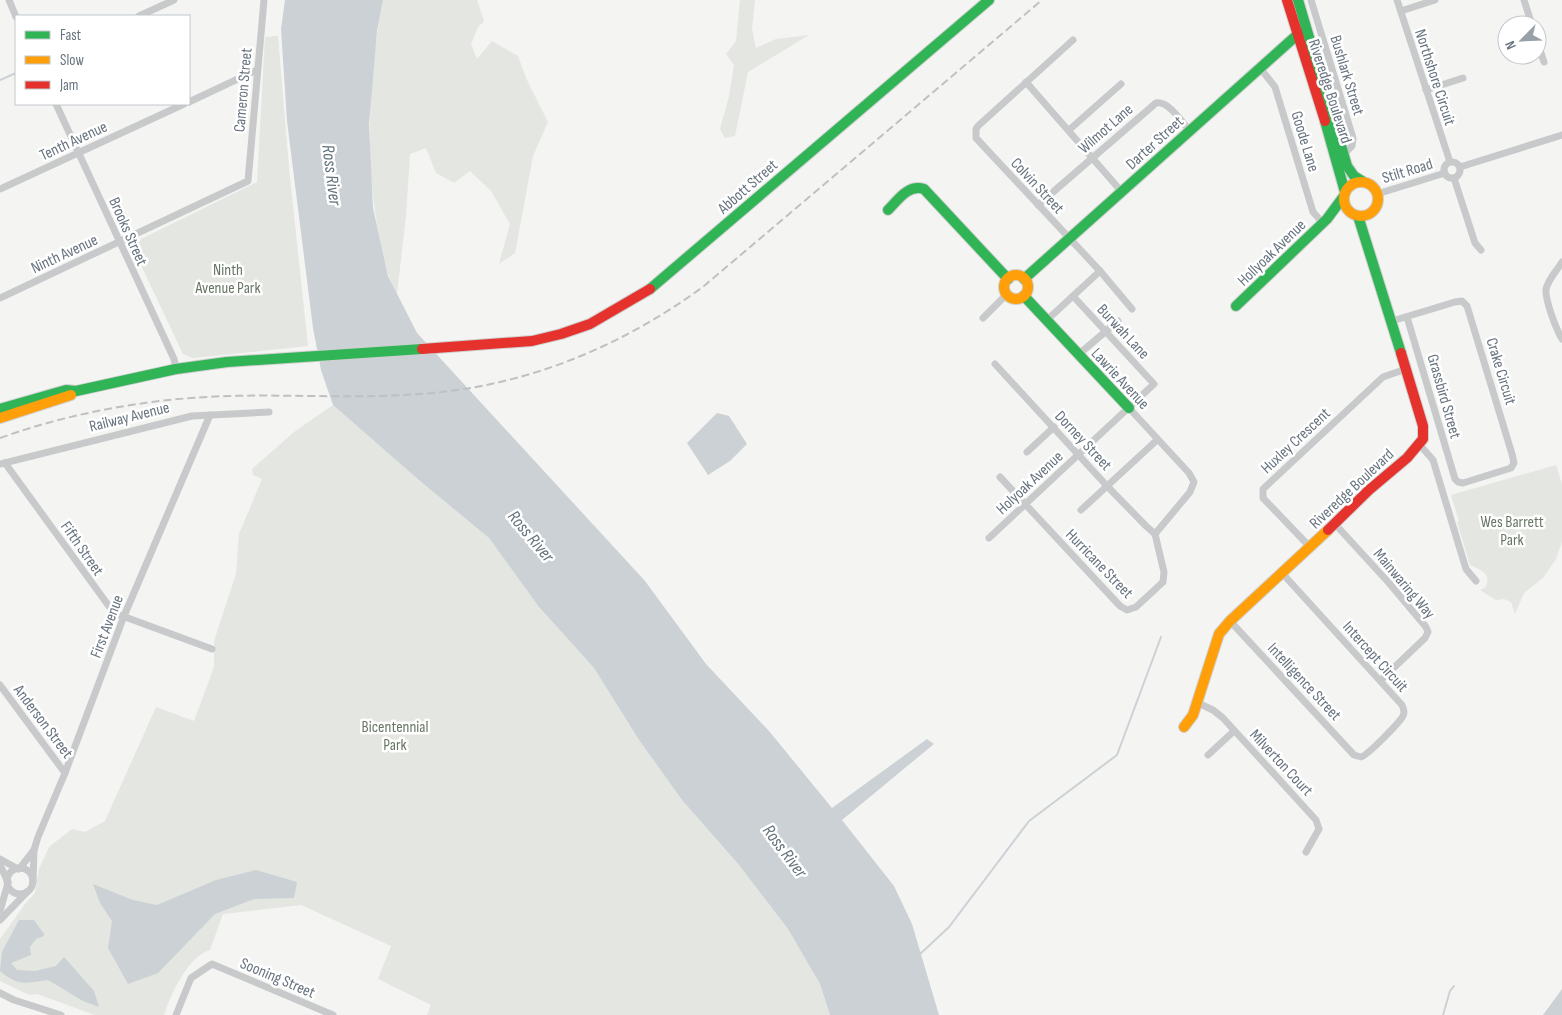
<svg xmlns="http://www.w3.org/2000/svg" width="1562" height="1015" font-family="'Sofia Sans Condensed',sans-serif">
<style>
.green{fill:#e4e6e1}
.water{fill:#cbd1d4}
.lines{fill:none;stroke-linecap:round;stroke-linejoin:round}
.stream{stroke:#cbd1d4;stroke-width:2}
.fast-casing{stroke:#d0d0d1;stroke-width:12}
.slow-casing{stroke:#d0d0d1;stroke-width:12}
.jam-casing{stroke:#d0d0d1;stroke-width:12}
.street{stroke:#c8c9ca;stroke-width:7}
.fast{stroke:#30b455;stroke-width:10}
.slow{stroke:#ff9f0a;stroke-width:10}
.jam{stroke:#e5322d;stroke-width:10}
.rail{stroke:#bfc0c1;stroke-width:2;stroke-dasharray:8 4;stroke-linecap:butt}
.labels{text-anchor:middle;stroke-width:5;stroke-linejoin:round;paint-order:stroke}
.street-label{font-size:16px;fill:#67737f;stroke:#fff}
.park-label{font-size:16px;fill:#687765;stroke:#fff}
.water-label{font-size:18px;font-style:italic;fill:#63737c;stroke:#fff}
</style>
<rect width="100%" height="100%" fill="#f4f4f3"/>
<g class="green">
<path d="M383 0H477L484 21 478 27 471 44 477 59 492 41 518 56 526 78 548 122 533 156 515 253 499 264 510 224 491 191 470 171 454 183 436 173 426 148 410 154 406 216 397 294C387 275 384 260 380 239 364 165 368 75 383 0Z"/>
<polygon points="740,0 755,0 752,29 756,48 776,39 809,35 748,72 735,136 725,138 720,129 729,96 734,65 726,54 736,41"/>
<polygon points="278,36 289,168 308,346 193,358 183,354 131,244 257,182 265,37"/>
<path d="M333 405 420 481 489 538 539 607 594 668 639 740 682 800 739 865 788 929 820 984 830 1015H427L431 1005 378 979 391 946 301 905 223 914 210 950C188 956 171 994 164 1015H95L37 994 29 995 0 981V939L25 904 35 893 39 869 49 847 72 829 85 832 105 821 156 707 194 721 214 667V641L236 574 239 534 262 479 253 475 252 469 294 432Z"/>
<path d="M1556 465 1562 484V542L1556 559 1543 578 1524 593 1515 614 1511 602 1504 599 1496 600 1480 590 1486 587C1491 574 1482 570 1470 565L1457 522 1459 521 1451 495Z"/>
</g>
<g class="water">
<polygon points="285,0 383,0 377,31 369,124 373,208 388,276 417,333 645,581 706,664 769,731 832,808 927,739 934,744 842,820 894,886 912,924 939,1015 830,1015 820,984 788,929 739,865 682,800 639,740 594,668 539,607 489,538 420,481 333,405 321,370 313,328 287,121 281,29"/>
<polygon points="717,413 729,416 747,444 730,461 708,475 687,443"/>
<polygon points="256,870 297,882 294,898 254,899 215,914 158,973 128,984 108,948 112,921 100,903 93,884 133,900 157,905 216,880"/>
<path d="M19 920H34L44 934V936L36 939 30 947 31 955 11 963 17 970 35 971 56 966 64 957 94 991 99 1007 83 1001 48 980C25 983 19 987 0 971L2 952Z"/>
<polygon points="1562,989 1562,1015 1543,1015"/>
</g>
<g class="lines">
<g class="stream">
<polyline points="0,80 16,73"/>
<polyline points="919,955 949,927 1029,821 1117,755 1161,637"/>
<polyline points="1443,1015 1450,991 1454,986"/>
</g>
<defs>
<g id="fast">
<polyline points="1298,0 1347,166 1354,176 1362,181"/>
<polyline points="1325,121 1345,192"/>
<path d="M888 210C898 200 908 184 924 189L1008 279"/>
<polyline points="1358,216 1401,353"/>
<polyline points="1024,279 1297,35 1307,32"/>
<polyline points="650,289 989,0"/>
<polyline points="1024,296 1129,408"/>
<polyline points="1236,306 1327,219 1344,196"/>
<polyline points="0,409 66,390 76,391 176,369 227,362 422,349"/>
</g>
<g id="slow">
<circle cx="1361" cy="199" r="17"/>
<circle cx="1016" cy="287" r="12"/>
<polyline points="0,418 71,395"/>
<polyline points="1184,727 1193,715 1219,634 1230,621 1328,530"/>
</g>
<g id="jam">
<polyline points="1287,0 1325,121"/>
<polyline points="422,349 532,341 561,334 590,324 650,289"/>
<polyline points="1328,530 1369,490 1407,458 1423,439 1423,426 1401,353"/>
</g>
</defs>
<use href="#fast" class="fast-casing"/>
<use href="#slow" class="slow-casing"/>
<use href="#jam" class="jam-casing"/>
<g class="street">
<polyline points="9,0 16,17"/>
<polyline points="1311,0 1353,138 1352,146 1344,154"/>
<polyline points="1397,0 1450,162"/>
<polyline points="1524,0 1532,25"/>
<polyline points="1401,11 1435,0"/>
<polyline points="139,16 174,0"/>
<polyline points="1073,40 978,126 976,129 976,138 1100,271 1132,309"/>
<polyline points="1537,41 1544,62"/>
<polyline points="1260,68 1275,87 1313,212 1323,223"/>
<polyline points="1026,82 1121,191"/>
<polyline points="1426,90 1463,78"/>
<polyline points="189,102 257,70"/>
<polyline points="56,104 174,359 176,369"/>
<polyline points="1069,130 1121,84"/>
<circle cx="1452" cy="170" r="8"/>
<polyline points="1460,167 1562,135"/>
<polyline points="1454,178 1475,243 1481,250"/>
<polyline points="0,189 184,104"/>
<polyline points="1377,194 1445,173"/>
<path d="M1038 205 1156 103C1169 101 1181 121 1189 130"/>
<path d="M1562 262C1557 270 1548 280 1546 289 1545 300 1556 329 1562 339"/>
<polyline points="0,298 248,181 264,0"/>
<polyline points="983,318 1007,294"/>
<polyline points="1047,320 1100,271"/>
<polyline points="1392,321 1455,302 1462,301 1467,306 1512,454 1514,463 1511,468 1463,483 1458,482 1455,479 1407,317"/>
<polyline points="1079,354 1118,321"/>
<polyline points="995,364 1107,486 1146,526 1155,534"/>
<polyline points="1419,444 1433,460 1466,569 1476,581"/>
<polyline points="1027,452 1054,427"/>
<polyline points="5,463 111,609 117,614 212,649"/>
<polyline points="0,464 192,416 269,412"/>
<polyline points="1000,477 1120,606 1127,610 1136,607 1163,582 1164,572 1155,534 1190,492 1194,482 1189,473 1129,408"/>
<polyline points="1081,510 1157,440"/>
<polyline points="1335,524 1389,583 1426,627 1428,632 1425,638 1381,680"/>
<polyline points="989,538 1154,384 1073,296"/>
<polyline points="1309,546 1263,498 1263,489 1383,377 1406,369"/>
<path d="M1230 621 1354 755 1361 757C1368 755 1399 723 1403 716 1405 712 1404 709 1402 705L1282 573"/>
<polyline points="0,685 65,773"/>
<polyline points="1198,703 1213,710 1223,718 1316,820 1319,829 1306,852"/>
<polyline points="1208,755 1234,731"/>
<polyline points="0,859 18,869"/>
<polyline points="0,865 8,882"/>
<polyline points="20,868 34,850"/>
<circle cx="20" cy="881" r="13"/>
<polyline points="33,881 34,850 38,837 65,773 124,616 210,415"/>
<polyline points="0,911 8,883"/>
<polyline points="0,920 27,892"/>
<polyline points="0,993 14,1000 61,1015"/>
<polyline points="176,1015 191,978 212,964 333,1015"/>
</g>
<use href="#fast" class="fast"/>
<use href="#slow" class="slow"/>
<use href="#jam" class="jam"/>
<path class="rail" d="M0 438C73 412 152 398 230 396 300 394 371 400 441 392 536 382 627 343 704 286L1042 0"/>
</g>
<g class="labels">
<g class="street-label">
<text transform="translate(1348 75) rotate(73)" y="6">Bushlark Street</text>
<text transform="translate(1436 77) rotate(72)" y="6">Northshore Circuit</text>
<text transform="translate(242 90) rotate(-85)" y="6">Cameron Street</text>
<text transform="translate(1331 91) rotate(72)" y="6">Riveredge Boulevard</text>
<text transform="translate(1105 128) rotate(-41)" y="6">Wilmot Lane</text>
<text transform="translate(73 140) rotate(-25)" y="6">Tenth Avenue</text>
<text transform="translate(1306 141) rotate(73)" y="6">Goode Lane</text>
<text transform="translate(1154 142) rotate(-42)" y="6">Darter Street</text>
<text transform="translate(1407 170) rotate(-17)" y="6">Stilt Road</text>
<text transform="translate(1038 185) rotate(47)" y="6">Colvin Street</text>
<text transform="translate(747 186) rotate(-41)" y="6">Abbott Street</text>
<text transform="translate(129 231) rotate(66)" y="6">Brooks Street</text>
<text transform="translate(1271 252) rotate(-44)" y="6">Hollyoak Avenue</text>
<text transform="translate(64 253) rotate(-25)" y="6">Ninth Avenue</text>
<text transform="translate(1124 331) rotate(47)" y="6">Burwah Lane</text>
<text transform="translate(1502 371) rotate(73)" y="6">Crake Circuit</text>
<text transform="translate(1121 378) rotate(47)" y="6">Lawrie Avenue</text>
<text transform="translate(1445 396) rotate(74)" y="6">Grassbird Street</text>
<text transform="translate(129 416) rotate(-14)" y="6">Railway Avenue</text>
<text transform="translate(1084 440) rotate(47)" y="6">Dorney Street</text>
<text transform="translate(1295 440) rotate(-43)" y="6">Huxley Crescent</text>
<text transform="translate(1029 482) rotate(-43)" y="6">Holyoak Avenue</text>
<text transform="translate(1351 488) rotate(-43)" y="6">Riveredge Boulevard</text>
<text transform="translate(83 548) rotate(55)" y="6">Fifth Street</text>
<text transform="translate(1100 563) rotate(46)" y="6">Hurricane Street</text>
<text transform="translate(1405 583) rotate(50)" y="6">Mainwaring Way</text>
<text transform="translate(106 626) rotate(-69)" y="6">First Avenue</text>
<text transform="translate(1376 656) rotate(48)" y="6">Intercept Circuit</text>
<text transform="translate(1305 681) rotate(47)" y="6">Intelligence Street</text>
<text transform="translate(44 721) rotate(53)" y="6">Anderson Street</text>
<text transform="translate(1282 762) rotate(47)" y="6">Milverton Court</text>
<text transform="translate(278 977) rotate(23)" y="6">Sooning Street</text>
</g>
<g class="park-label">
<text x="228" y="275">Ninth<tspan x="228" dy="18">Avenue Park</tspan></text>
<text x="1512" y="527">Wes Barrett<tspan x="1512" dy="18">Park</tspan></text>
<text x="395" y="732">Bicentennial<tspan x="395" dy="18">Park</tspan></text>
</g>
<g class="water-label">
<text transform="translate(332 175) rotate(83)" y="6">Ross River</text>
<text transform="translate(531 536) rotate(50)" y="6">Ross River</text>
<text transform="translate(785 851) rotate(53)" y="6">Ross River</text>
</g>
</g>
<rect x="15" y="15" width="175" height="90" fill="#ffffff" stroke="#c2c7cc"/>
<rect x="25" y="31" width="25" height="8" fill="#30b455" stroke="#c2c7cc"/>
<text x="60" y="40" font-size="15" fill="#67737f">Fast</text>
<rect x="25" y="56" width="25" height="8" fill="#ff9f0a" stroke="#c2c7cc"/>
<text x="60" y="65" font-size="15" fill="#67737f">Slow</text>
<rect x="25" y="81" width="25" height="8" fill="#e5322d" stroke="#c2c7cc"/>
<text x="60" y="90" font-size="15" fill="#67737f">Jam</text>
<g transform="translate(1522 40) rotate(246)"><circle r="24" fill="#ffffff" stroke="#c2c7cc"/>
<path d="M0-4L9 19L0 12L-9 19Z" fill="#98a0a8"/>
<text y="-8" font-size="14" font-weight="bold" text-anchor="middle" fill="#67737f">N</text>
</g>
</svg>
